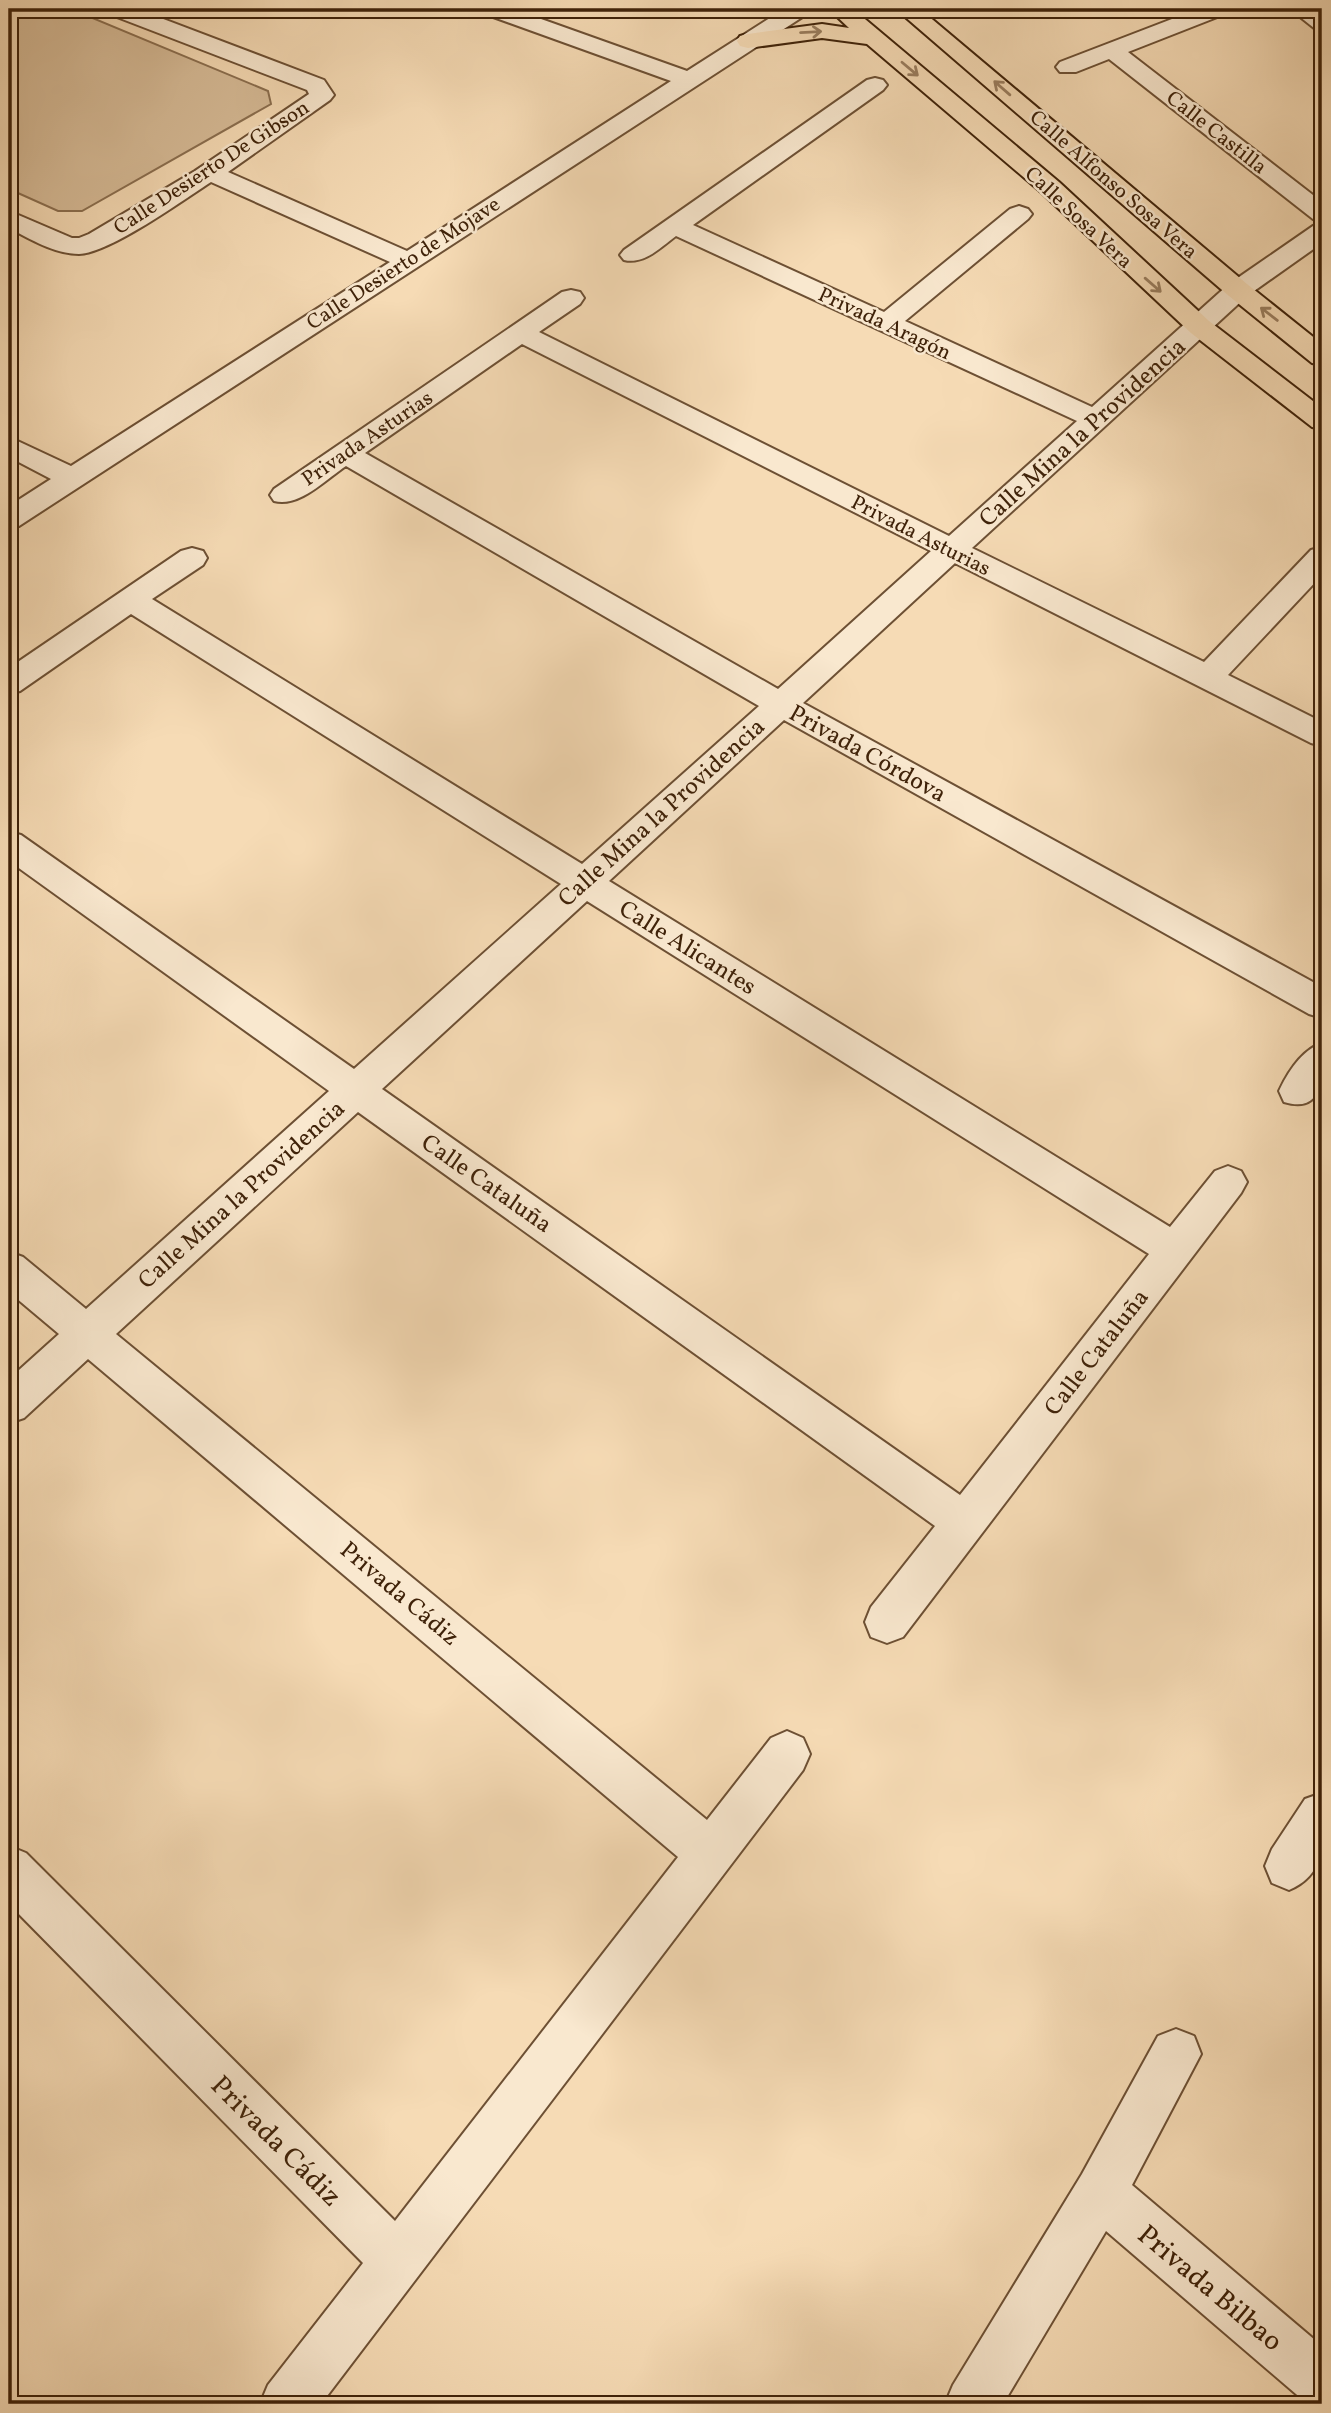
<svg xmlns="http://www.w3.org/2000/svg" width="1331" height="2413" font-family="Vollkorn,serif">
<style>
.green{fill:#d7bc98;stroke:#8b6f50;stroke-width:2}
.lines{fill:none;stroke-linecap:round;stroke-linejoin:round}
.minor-casing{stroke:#6d5034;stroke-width:4}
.major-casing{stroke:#3f2209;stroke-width:4}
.minor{fill:#f9e8cf;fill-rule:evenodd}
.major{fill:#f6dbb5;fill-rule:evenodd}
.oneway{stroke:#9a7e5f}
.labels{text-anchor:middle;stroke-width:5;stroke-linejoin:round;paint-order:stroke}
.far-street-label{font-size:21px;fill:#3f2209;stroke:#f9e8cf}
.street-label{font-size:24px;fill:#3f2209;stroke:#f9e8cf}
.near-street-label{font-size:28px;fill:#3f2209;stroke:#f9e8cf}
</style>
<rect width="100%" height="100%" fill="#f6dbb5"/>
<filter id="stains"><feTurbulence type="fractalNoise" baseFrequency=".00286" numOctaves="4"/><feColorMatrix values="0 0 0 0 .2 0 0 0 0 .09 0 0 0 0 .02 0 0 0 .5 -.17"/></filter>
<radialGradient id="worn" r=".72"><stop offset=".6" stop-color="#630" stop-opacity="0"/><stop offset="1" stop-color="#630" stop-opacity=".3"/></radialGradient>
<polygon class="green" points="9,9 71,9 268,91 271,104 82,211 58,211 9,189"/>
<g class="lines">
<defs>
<g id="minor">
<path d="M106 9H137L324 80 334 95 330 100 228 172 407 251 671 81 485 14 482 9H513L687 71 784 9H810L807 14 19 526 9 528V506L51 479 9 457V437L71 466 390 262 211 182C183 200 110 253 79 254 55 254 30 239 9 228V211L72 238H79L89 234 195 171 309 94 307 90 109 14Z"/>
<polygon points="1198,9 1228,9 1225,14 1128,52 1322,202 1322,221 1313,219 1109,59 1076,72 1060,72 1056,67 1060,62"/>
<polygon points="1290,9 1316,9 1322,13 1322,30 1314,28"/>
<path d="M875 78 883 80 887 85 883 90 693 225 884 312 1010 209 1019 206 1028 209 1032 214 1028 219 905 321 1092 407 1229 284 1313 226 1322 223V243L1247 296 972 548 1204 662 1311 550 1322 547V575L1228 675 1322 722V746L1311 743 955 563 803 703 1322 987V1018L1309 1014 784 720 609 881 1170 1227 1215 1171 1228 1166 1241 1171 1247 1182 1241 1193 903 1637 887 1643 871 1637 865 1622 871 1607 935 1526 358 1112 116 1334 707 1820 771 1738 787 1731 803 1738 810 1754 803 1770 321 2404H260L268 2385 363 2263 9 1904V1846L26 1853 395 2221 678 1857 88 1359 24 1418 9 1423V1379L59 1334 9 1292V1252L23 1257 86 1309 329 1091 9 861V832L21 835 354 1069 561 884 131 614 20 691 9 694V668L181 551 192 548 203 551 207 558 203 565 152 599 582 864 759 706 346 466C326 479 299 508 274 501L270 495 274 489 562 292 571 290 580 292 584 298 580 304 539 332 949 536 1077 421 676 236C661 247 644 265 624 260L620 255 624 250 867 80ZM522 344 931 551 778 689 365 453ZM587 901 1149 1254 960 1495 382 1089Z"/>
<path d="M1322 1043C1323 1071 1326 1115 1284 1102L1279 1091C1288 1072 1302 1050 1322 1043Z"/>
<path d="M1322 1793C1322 1833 1331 1872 1289 1890L1272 1883 1265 1866 1272 1849 1305 1799Z"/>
<polygon points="1176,2029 1194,2036 1201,2054 1132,2185 1322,2346 1322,2404 1303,2400 1106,2231 1003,2404 945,2404 953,2385 1082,2174 1158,2036"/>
</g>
<g id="major">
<polygon points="829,9 853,9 1059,182 1209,321 1322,408 1322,429 1312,427 1191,333 1041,192 867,44 822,38 748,48 740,46 737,41 740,36 748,34 822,24 849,28"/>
<polygon points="896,9 920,9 1247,284 1322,344 1322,365 1312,363 1229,296"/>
</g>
</defs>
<use href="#minor" class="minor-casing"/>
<use href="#major" class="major-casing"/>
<use href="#minor" class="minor"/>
<use href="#major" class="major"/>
</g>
<defs><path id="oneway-shaft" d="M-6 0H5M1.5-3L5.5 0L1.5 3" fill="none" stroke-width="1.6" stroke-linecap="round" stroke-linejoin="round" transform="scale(1.75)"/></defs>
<g class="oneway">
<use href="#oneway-shaft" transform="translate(811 32) rotate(-3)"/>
<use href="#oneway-shaft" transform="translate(910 69) rotate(40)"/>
<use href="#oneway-shaft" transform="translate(1002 88) rotate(-139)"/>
<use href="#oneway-shaft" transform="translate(1153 285) rotate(41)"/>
<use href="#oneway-shaft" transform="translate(1269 314) rotate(-142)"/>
</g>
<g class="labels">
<g class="far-street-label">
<text transform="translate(1217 132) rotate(38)" y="7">Calle Castilla</text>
<text transform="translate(211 167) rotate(-33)" y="7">Calle Desierto De Gibson</text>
<text transform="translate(1114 184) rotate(41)" y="7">Calle Alfonso Sosa Vera</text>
<text transform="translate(1079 217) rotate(43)" y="7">Calle Sosa Vera</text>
<text transform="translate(403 263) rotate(-33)" y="7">Calle Desierto de Mojave</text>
<text transform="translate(885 323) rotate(25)" y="7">Privada Aragón</text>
<text transform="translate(367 438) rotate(-34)" y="7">Privada Asturias</text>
<text transform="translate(921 535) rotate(27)" y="7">Privada Asturias</text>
</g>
<g class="street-label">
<text transform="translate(1082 432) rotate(-42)" y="8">Calle Mina la Providencia</text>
<text transform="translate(868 753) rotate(29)" y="8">Privada Córdova</text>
<text transform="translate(661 812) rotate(-42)" y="8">Calle Mina la Providencia</text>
<text transform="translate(688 947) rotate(32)" y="8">Calle Alicantes</text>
<text transform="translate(487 1183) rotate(35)" y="8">Calle Cataluña</text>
<text transform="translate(241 1194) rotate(-42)" y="8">Calle Mina la Providencia</text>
<text transform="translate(1096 1352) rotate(-52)" y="8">Calle Cataluña</text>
<text transform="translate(400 1593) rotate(40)" y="8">Privada Cádiz</text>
</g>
<g class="near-street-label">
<text transform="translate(277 2140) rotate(45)" y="10">Privada Cádiz</text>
<text transform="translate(1211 2287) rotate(40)" y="10">Privada Bilbao</text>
</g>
</g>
<rect width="1331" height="2413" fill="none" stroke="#f6dbb5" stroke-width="35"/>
<rect x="10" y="10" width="1310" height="2392" fill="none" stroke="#3f2209" stroke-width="3.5"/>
<rect x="18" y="18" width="1296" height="2378" fill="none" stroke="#3f2209" stroke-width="2"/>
<rect width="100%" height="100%" filter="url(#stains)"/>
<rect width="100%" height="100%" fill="url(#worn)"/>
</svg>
